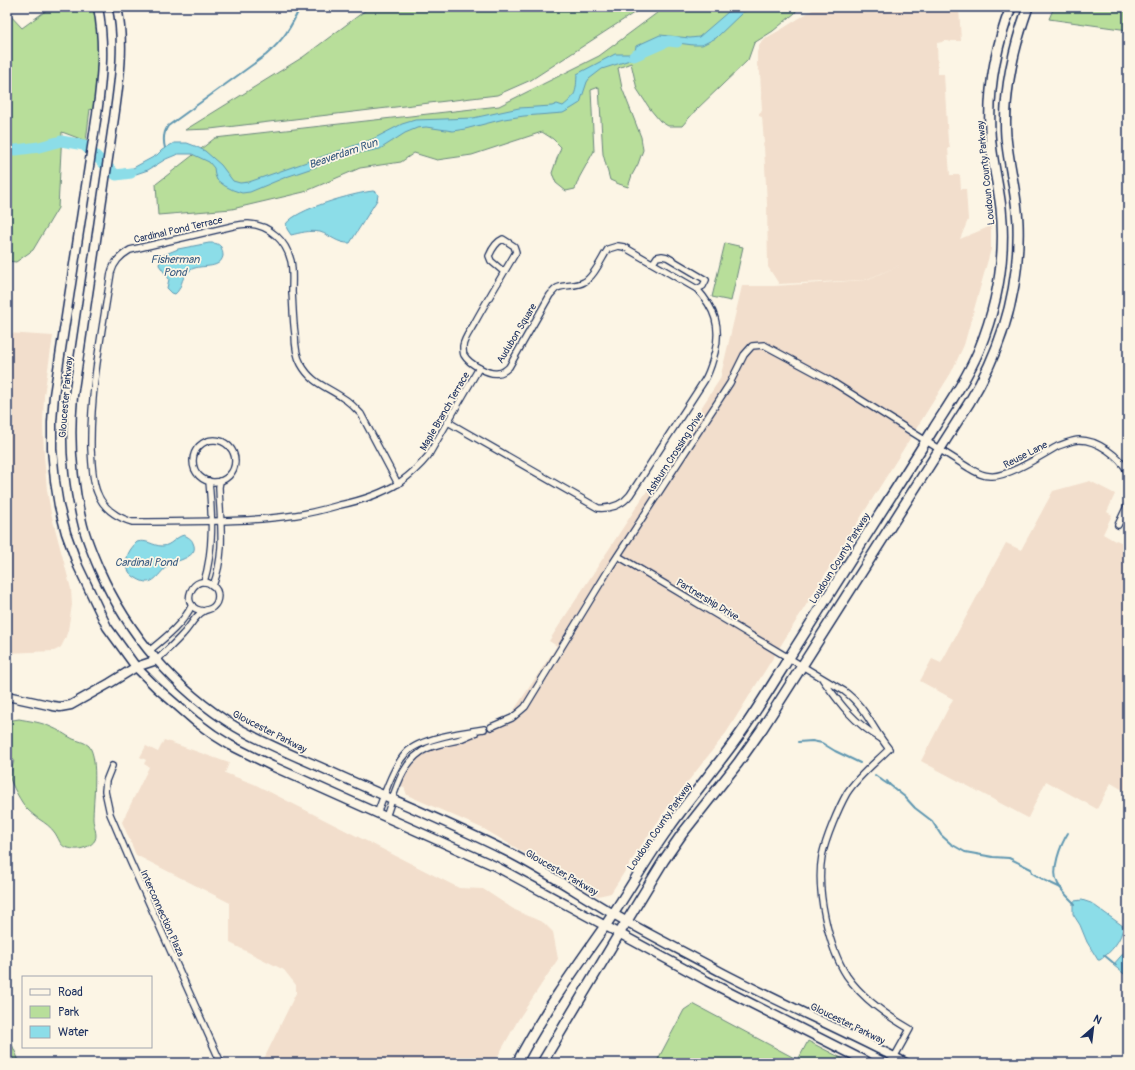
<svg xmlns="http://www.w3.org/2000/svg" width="1135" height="1070" font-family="Pangolin,sans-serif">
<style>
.built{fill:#f2decc}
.green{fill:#b8de9a;stroke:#6a867c}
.water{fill:#8cdde8;stroke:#5f97b1}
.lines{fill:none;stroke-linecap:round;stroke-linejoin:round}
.stream{stroke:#5f97b1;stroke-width:2}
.river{stroke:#8cdde8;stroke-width:11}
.street-casing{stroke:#1b2f5e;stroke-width:8}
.secondary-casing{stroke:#1b2f5e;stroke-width:11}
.primary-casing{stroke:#1b2f5e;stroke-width:12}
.street{stroke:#fcf5e5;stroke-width:5.5}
.secondary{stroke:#fcf5e5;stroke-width:8}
.primary{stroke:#fcf5e5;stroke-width:9}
.labels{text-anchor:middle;stroke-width:3.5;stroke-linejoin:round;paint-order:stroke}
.street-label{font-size:10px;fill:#1b2f5e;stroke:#fcf5e5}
.water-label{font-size:11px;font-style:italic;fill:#375a80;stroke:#fcf5e5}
</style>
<rect width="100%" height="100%" fill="#fcf5e5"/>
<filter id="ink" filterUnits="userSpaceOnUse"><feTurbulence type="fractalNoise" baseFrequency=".025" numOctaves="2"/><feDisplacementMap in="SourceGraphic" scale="8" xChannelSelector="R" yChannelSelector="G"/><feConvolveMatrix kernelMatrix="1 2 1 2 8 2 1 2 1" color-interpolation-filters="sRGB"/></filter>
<g filter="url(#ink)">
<g class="built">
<polygon points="817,7 959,7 961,41 951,41 951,42 948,41 943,41 942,42 937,43 938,74 944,74 948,142 949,142 950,148 948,148 950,175 960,175 961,189 966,189 968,220 960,239 991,226 991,249 964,345 951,373 726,733 668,807 641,846 611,893 598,896 484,829 407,795 404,787 396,784 406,763 430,745 498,725 506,722 557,646 549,641 720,379 742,286 774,286 866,280 901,265 865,280 779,284 768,267 767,204 764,147 763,144 764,143 762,117 759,116 759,113 762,111 760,72 757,66 757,52 760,44 764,39 782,29"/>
<polygon points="7,333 53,336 44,395 43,425 44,456 47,490 51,513 71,589 72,605 68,630 65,639 61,647 58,649 54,651 7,653"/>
<polygon points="1090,481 1115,494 1107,512 1112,515 1103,534 1115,541 1116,540 1123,543 1125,540 1128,541 1128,793 1111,783 1097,809 1046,781 1028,818 921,761 953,699 920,681 932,659 941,663 1006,543 1021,550 1053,491"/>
<polygon points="164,740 229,763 225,773 254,784 459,888 483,889 515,910 544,923 553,932 558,959 518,1020 494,1063 262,1063 296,993 296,985 284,970 230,943 230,903 136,855 122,822 149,767 144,764 146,760 140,757 146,746 158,752"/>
</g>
<g class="green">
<path d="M51 7H94C102 41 98 75 93 110L90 109 86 141 62 132 58 208 33 250 16 262 7 261V12L22 28Z"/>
<polygon points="370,7 643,7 531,80 497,95 210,129 185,130 303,57"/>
<polygon points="665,7 798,7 795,13 773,31 754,43 748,60 696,110 682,126 668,126 660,121 650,109 637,89 631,63 618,68 622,88 641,137 643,150 638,164 632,175 628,187 619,184 610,180 603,154 599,87 591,90 594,151 579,178 575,189 566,191 556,183 552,173 561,147 553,139 542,132 472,155 437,160 414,153 401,162 360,168 304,192 232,209 158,215 156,184 215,138 499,106 599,56"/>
<polygon points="1054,7 1128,7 1128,30 1049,19"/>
<polygon points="725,243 743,247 731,301 712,297"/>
<path d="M19 719C29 721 41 722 51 727 59 730 65 735 73 739 78 741 85 742 89 746 99 759 93 802 93 819 93 825 98 834 95 840 92 846 81 850 74 849 59 847 62 844 55 833 51 827 45 823 39 819 35 816 31 813 27 809 23 805 10 783 10 777 10 771 13 766 14 760L7 754V721Z"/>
<polygon points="693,1004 798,1060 808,1041 851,1063 656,1063 684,1010"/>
<polygon points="7,1033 20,1063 7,1063"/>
</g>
<g class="water">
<path d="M737 7H756L743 12 716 38 702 45H693L670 42 661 43 646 51 633 59 602 69 589 79 587 82 580 103 572 108 563 113 524 116 504 119 465 129 453 131 426 127 417 128 405 133 380 149 354 154 286 177 250 192 242 193 233 190 225 186 217 180 215 175 214 168 209 162 192 154H178L166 159 148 170 136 174 117 178 116 175 119 170 133 168 157 155 162 150 174 143H187L195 146 205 151 221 165 233 181 240 183 249 182 373 139 402 124 415 120 473 118 519 108 552 106 557 104 563 106C577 95 576 91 577 74L615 54H629L635 51 636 46 660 35 690 38 699 37 728 12Z"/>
<path d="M373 191C376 192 377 192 378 195L377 200 350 243C338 244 330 235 320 232 309 230 300 233 291 235L287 229 286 224C296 209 354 193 373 191Z"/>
<path d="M209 243C214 243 218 243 221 247 222 249 223 253 223 256 220 269 204 265 195 268 193 268 189 271 187 273 181 278 182 289 175 294L172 293 167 288 169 279 159 265 161 256 178 249Z"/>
<path d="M184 535C188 537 192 539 193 543 200 557 177 560 169 565 158 572 154 590 136 578 131 575 128 572 127 566 125 556 130 549 137 542 147 539 153 546 162 546 171 546 175 537 184 535Z"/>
<path d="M1082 900 1091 903 1123 926C1122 940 1111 952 1100 960H1098L1087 942 1080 925 1073 914V902L1074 901Z"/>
<polygon points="1128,948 1128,977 1113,965"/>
</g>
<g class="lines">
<g class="stream">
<path d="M165 148C163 140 163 133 168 126L266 55C283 40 291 28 300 7"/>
<polyline points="798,742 812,741 822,743 835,751 860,763"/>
<polyline points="875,775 883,781 889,785"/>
<polyline points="887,781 890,785 905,797 915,808 932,821 941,835 951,844 965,852 993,857 1009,858 1031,869 1032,873 1044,880 1061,888"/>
<path d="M1068 833C1061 844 1050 871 1058 884 1062 892 1069 898 1075 904"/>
<polyline points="1104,955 1116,965"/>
</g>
<g class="river">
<polyline points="634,56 668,41 677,42"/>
<polyline points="7,150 16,150 39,147 61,141 84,145 116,175 131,173"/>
</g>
<defs>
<g id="street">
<path d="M504 272 491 261 489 256C492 249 496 242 503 239L514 246 516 252C502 276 487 300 474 324 470 331 464 339 463 346 463 349 463 353 464 355 469 364 489 375 498 373 503 373 506 370 509 367L550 295C552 293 554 290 557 288 565 284 576 287 584 282 594 277 602 258 608 249L618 246 624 247 697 289 703 286 706 280 667 257 662 256 657 257 653 263"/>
<path d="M448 422 598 508C611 509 622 505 630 495L704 381C710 372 712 362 715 352 721 326 715 309 697 289"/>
<circle cx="214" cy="461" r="21"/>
<path d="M398 484 361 414C355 408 350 402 343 398 326 386 312 384 301 364 296 355 295 344 295 334 293 320 293 306 292 292 292 282 293 271 291 261 286 241 270 225 248 224 244 224 238 225 233 226L130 250C120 256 114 262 111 273 102 331 90 390 91 449 92 462 92 480 97 492 103 509 116 517 132 522 187 521 242 523 296 515 311 513 326 509 340 505 359 501 383 493 399 483 410 475 420 466 428 456L479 368"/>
<polyline points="1118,525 1128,504"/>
<path d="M618 556 844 691C866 707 873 730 889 749 875 763 858 776 847 793 838 809 826 838 822 856 816 890 828 947 847 976 863 999 886 1015 910 1029L891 1063"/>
<path d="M204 582C214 549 212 515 209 481"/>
<path d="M213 586C226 551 220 523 219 487L220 481"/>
<path d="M149 651C165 638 183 624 192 605"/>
<path d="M157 660C166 651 175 643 183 634 190 627 195 615 204 611 207 609 210 610 213 607 219 602 220 591 213 586 194 569 176 609 204 611"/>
<path d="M823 680C840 704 854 723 880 738"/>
<path d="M491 727 512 718 525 707 611 566 730 383 744 355 752 346 764 345 831 381 969 468C976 472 982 476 990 476 1007 478 1042 455 1058 446 1065 444 1072 440 1079 440 1098 440 1119 456 1128 472"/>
<polyline points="112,766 106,781 105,791 110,814 130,861 221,1063"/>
<path d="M377 814C384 795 393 767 406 753 420 738 464 732 484 729"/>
<path d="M386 817C395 793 401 760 428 748 437 744 448 742 458 740 463 738 469 735 475 733"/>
</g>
<g id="secondary">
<path d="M98 7C105 44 102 77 97 114L54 395 52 422V449L55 481 59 506 66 533 78 566 107 627 136 667 157 688 195 721 214 735 230 745 272 766 495 866 707 981 869 1063"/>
<path d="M117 7C125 44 119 82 114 118L73 396C69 440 72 483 83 526 87 541 93 555 99 569 128 634 175 690 236 727 265 744 298 757 329 771 388 798 448 822 506 851 544 870 579 894 615 915 650 935 686 953 721 972 782 1004 845 1031 906 1063"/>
<polyline points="7,696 53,706 60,707 71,705 110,683 136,667 157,660"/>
</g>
<g id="primary">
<path d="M517 1063C542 1015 574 970 605 926 628 893 647 857 671 825 693 794 718 765 740 734 759 707 775 680 792 653 820 608 848 564 876 520 895 490 915 459 934 428 950 403 967 378 979 350 997 306 1006 257 1001 208 998 182 991 157 990 131 988 89 996 46 1011 7"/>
<path d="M542 1063 619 934 664 860 682 834 738 763 762 729 969 403C1002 349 1020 288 1018 224 1017 195 1009 167 1006 137 1003 93 1013 49 1028 7"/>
</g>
</defs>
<use href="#street" class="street-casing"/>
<use href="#secondary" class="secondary-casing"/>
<use href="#primary" class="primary-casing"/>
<use href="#street" class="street"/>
<use href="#secondary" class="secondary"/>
<use href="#primary" class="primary"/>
</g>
</g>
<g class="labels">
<g class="street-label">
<text transform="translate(985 173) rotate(-96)" y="4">Loudoun County Parkway</text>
<text transform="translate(178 229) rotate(-13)" y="4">Cardinal Pond Terrace</text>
<text transform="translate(516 333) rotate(-59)" y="4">Audubon Square</text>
<text transform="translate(65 397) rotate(-85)" y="4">Gloucester Parkway</text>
<text transform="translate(444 411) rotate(-60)" y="4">Maple Branch Terrace</text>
<text transform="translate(674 453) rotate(-57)" y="4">Ashburn Crossing Drive</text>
<text transform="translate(1025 454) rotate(-27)" y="4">Reuse Lane</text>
<text transform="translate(839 558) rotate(-58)" y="4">Loudoun County Parkway</text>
<text transform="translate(708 599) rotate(31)" y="4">Partnership Drive</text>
<text transform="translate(270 731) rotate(27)" y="4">Gloucester Parkway</text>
<text transform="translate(659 826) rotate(-55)" y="4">Loudoun County Parkway</text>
<text transform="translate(562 872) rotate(30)" y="4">Gloucester Parkway</text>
<text transform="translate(163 913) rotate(66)" y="4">Interconnection Plaza</text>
<text transform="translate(848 1023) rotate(26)" y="4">Gloucester Parkway</text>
</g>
<g class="water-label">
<text transform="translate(343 153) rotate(-19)" y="4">Beaverdam Run</text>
<text x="175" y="263">Fisherman<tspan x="175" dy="13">Pond</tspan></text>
<text x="146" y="566">Cardinal Pond</text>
</g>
</g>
<rect width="1135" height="1070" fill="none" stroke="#fcf5e5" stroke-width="24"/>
<rect x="12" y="12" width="1111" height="1046" fill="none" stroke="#1b2f5e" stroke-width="1.5" filter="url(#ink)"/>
<rect x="22" y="976" width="130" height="72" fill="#fcf5e5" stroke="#a2a6af"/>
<rect x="30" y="989" width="20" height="6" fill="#fcf5e5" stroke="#a2a6af"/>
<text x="58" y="996" font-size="12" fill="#1b2f5e">Road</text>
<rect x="30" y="1006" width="20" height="12" fill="#b8de9a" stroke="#a2a6af"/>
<text x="58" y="1016" font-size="12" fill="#1b2f5e">Park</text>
<rect x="30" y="1026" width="20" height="12" fill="#8cdde8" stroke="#a2a6af"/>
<text x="58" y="1036" font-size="12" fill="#1b2f5e">Water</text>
<g transform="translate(1093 1028) rotate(28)" stroke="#fcf5e5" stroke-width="3" paint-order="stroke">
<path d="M0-3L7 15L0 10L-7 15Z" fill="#1b2f5e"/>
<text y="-6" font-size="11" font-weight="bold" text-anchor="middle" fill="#1b2f5e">N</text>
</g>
</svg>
